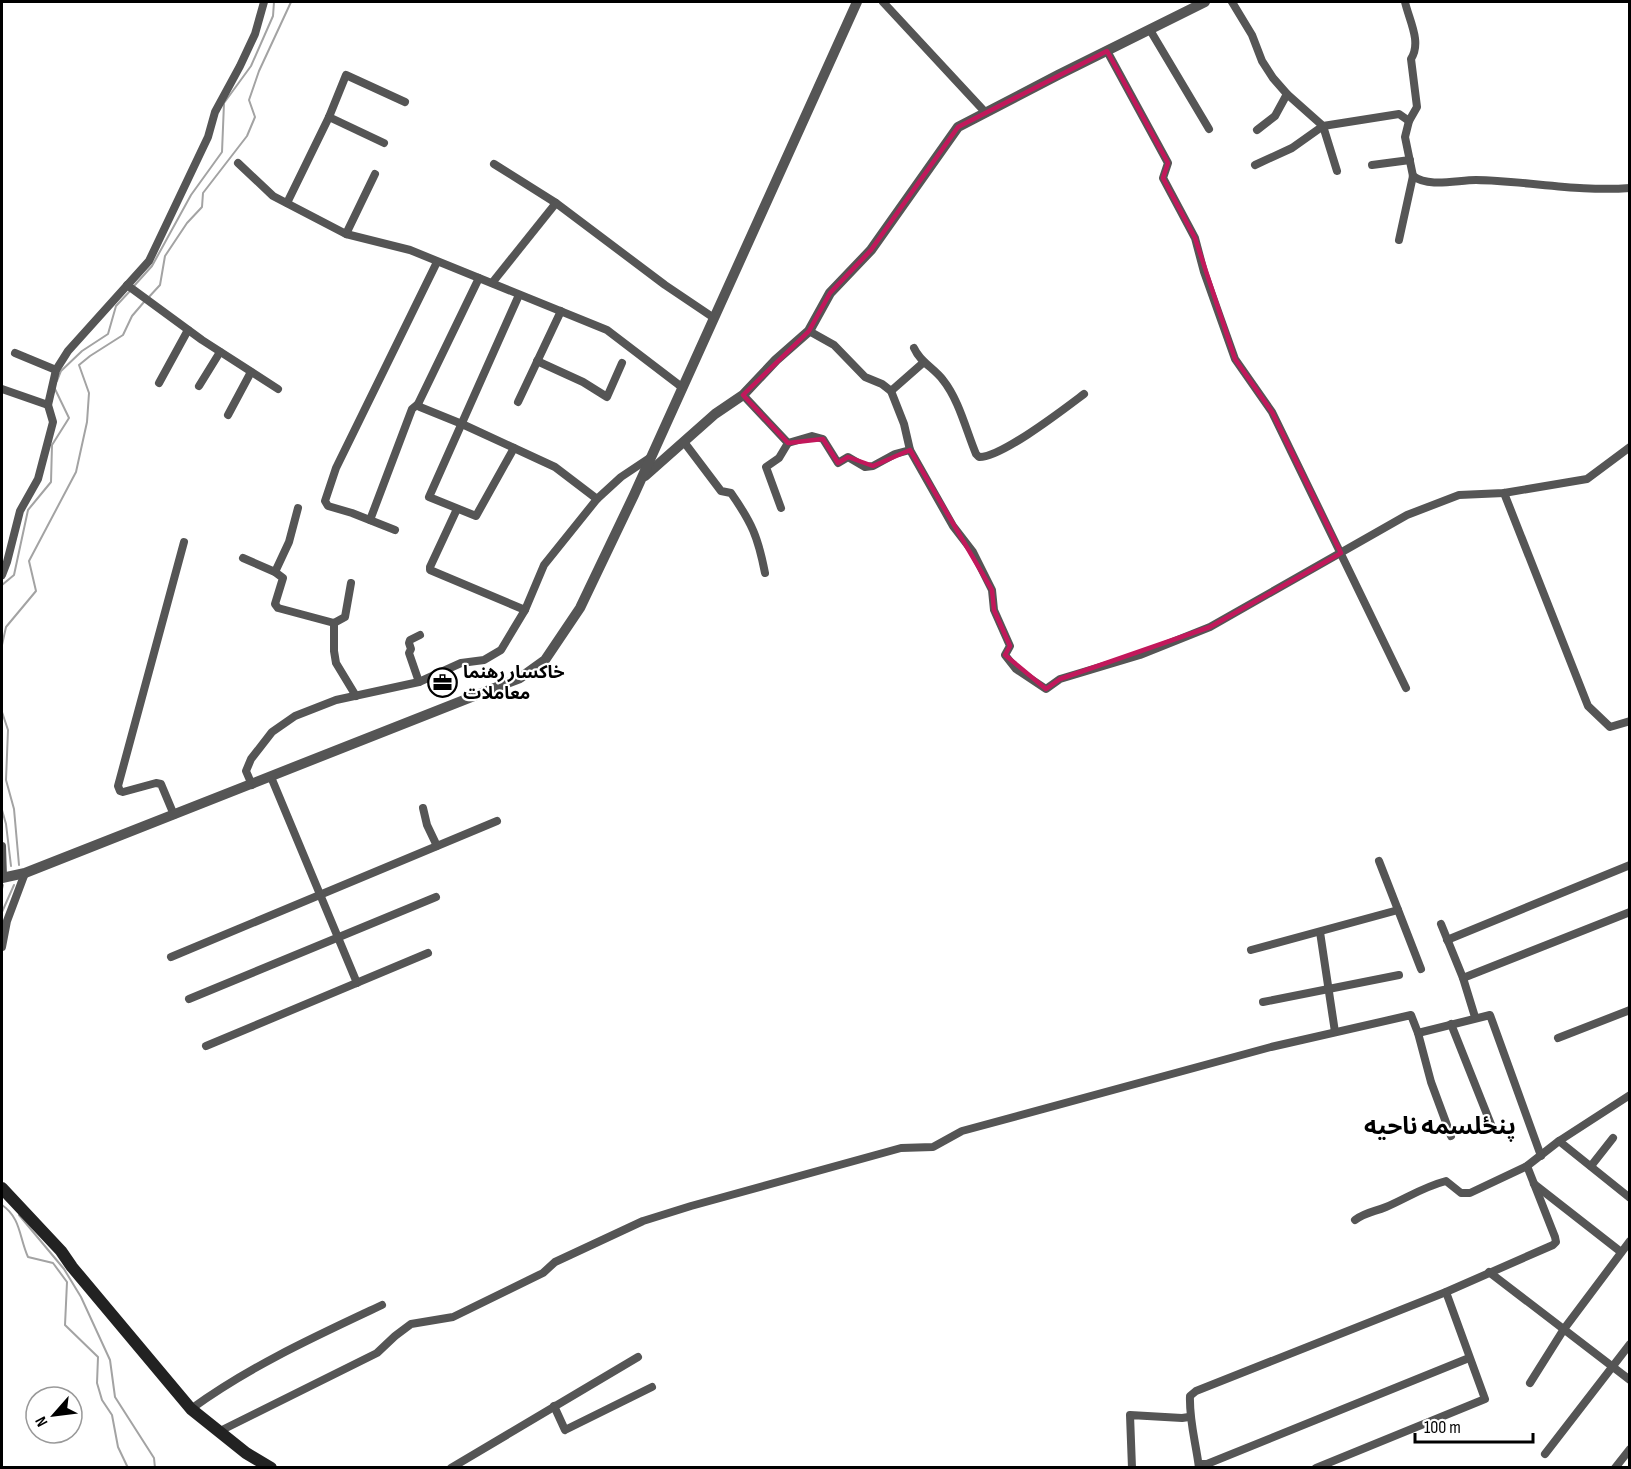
<svg xmlns="http://www.w3.org/2000/svg" width="1631" height="1469" font-family="'Sofia Sans Condensed','Noto Sans Arabic',sans-serif">
<style>
.lines{fill:none;stroke-linecap:round;stroke-linejoin:round}
.stream{stroke:#a3a3a3;stroke-width:2}
.minor{stroke:#555;stroke-width:8}
.tertiary{stroke:#555;stroke-width:10}
.secondary{stroke:#222;stroke-width:12}
.marked{fill:none;stroke:#c2185b;stroke-width:4.5;stroke-linejoin:round}
.labels{text-anchor:middle;stroke-width:4.5;stroke-linejoin:round;paint-order:stroke}
.poi-label{font-size:18px;font-weight:bold;fill:#000;stroke:#fff;text-anchor:start}
.district-label{font-size:24px;font-weight:bold;fill:#000;stroke:#fff}
</style>
<rect width="100%" height="100%" fill="#fff"/>
<g class="lines">
<g class="stream">
<polyline points="134,286 152,266 191,195 222,152 224,103 251,66 273,16 274,2"/>
<polyline points="148,298 160,285 165,256 187,223 202,207 203,193 247,136 255,117 249,100 259,71 291,2"/>
<polyline points="57,381 61,371 82,351 108,334 116,306 130,291"/>
<polyline points="2,585 14,575 28,510 51,482 52,445 69,418 55,389"/>
<polyline points="2,645 6,627 36,591 29,561 76,472 87,422 89,393 79,365 90,356 123,335 132,316 144,302"/>
<polyline points="2,712 8,730 6,780 14,809 19,865"/>
<polyline points="2,810 6,824 11,866"/>
<polyline points="2,889 3,885"/>
<polyline points="2,912 14,885"/>
<path d="M2 1205C21 1218 19 1237 28 1257L53 1263 67 1282 65 1325 98 1357 97 1383 102 1400 112 1415 118 1447 128 1468"/>
<polyline points="19,1215 64,1269 81,1297 110,1360 115,1397 154,1458 155,1468"/>
</g>
<g class="minor">
<polyline points="883,2 986,113"/>
<polyline points="1232,2 1252,35 1262,61 1273,78 1287,94 1323,126 1399,114 1409,121"/>
<polyline points="1150,30 1209,129"/>
<polyline points="1107,51 1168,163 1163,178 1195,238 1204,272 1235,359 1272,412 1406,688"/>
<polyline points="329,117 384,143"/>
<polyline points="1257,130 1275,116 1287,94"/>
<polyline points="238,163 273,196 346,234 410,250 607,330 683,388"/>
<polyline points="494,164 556,203 665,285 714,318"/>
<polyline points="1255,165 1292,148 1323,126 1337,171"/>
<polyline points="1372,165 1410,160"/>
<path d="M1413 176C1429 188 1457 180 1476 180 1528 181 1578 192 1630 188"/>
<polyline points="287,203 329,117 346,75 405,102"/>
<polyline points="346,234 375,174"/>
<path d="M1399 240 1413 176 1405 137 1409 121 1417 107 1411 59C1422 42 1409 20 1405 2"/>
<polyline points="492,283 556,203"/>
<polyline points="127,285 202,340 278,389"/>
<polyline points="809,331 834,345 865,377 882,384 891,391 904,424 910,450 953,526 973,552 992,590 994,610 1010,646 1005,655 1016,669 1046,689 1060,679 1140,655 1210,627 1407,515 1459,495 1504,493 1587,479 1630,447"/>
<path d="M914 348C920 362 934 368 943 380 959 400 966 430 976 454L979 457C1001 458 1064 409 1084 394"/>
<polyline points="15,353 56,370"/>
<polyline points="537,361 583,382 607,397 622,363"/>
<polyline points="159,383 188,330"/>
<polyline points="199,386 220,352"/>
<polyline points="2,389 48,405"/>
<polyline points="891,391 924,362"/>
<polyline points="743,395 788,443 812,436 823,439 838,463 848,457 865,467 873,466 895,454 910,450"/>
<polyline points="518,402 561,311"/>
<polyline points="418,404 420,407 462,424 555,467 597,499"/>
<polyline points="228,415 251,372"/>
<path d="M684 442 721 491 731 493C752 523 758 537 765 573"/>
<polyline points="514,448 476,516 429,497 519,295"/>
<polyline points="1504,493 1588,706 1610,727 1630,721"/>
<polyline points="781,508 766,467 779,458 788,443"/>
<polyline points="457,509 430,567 430,570 525,610"/>
<polyline points="370,520 412,409 418,404 479,278"/>
<polyline points="395,530 352,513 328,506 325,501 336,468 437,262"/>
<polyline points="243,558 275,572 283,578 275,604 278,608 334,623 345,617 351,583"/>
<polyline points="275,572 289,542 298,508"/>
<polyline points="2,575 7,562 20,511 38,479 53,422 48,405 56,370 68,351 149,261 208,137 215,112 240,66 255,34 264,2"/>
<polyline points="334,623 334,651 336,663 356,696"/>
<polyline points="419,682 409,653 411,649 409,643 410,640 420,635"/>
<polyline points="271,777 357,983"/>
<polyline points="252,785 246,771 251,759 272,732 295,716 336,700 419,682 461,663 484,660 501,650 525,610 544,565 597,499 621,477 651,457"/>
<polyline points="423,808 427,825 437,846"/>
<polyline points="174,815 161,784 156,783 123,792 120,791 118,786 184,542"/>
<polyline points="2,846 3,877"/>
<polyline points="1379,861 1421,969"/>
<polyline points="1441,924 1463,978 1475,1017"/>
<polyline points="1320,932 1335,1032"/>
<polyline points="1447,940 1630,865"/>
<polyline points="2,947 7,921 25,873"/>
<polyline points="1251,950 1398,910"/>
<polyline points="171,957 497,821"/>
<polyline points="1463,978 1630,912"/>
<polyline points="189,999 436,897"/>
<polyline points="1263,1002 1399,975"/>
<polyline points="1451,1024 1492,1127"/>
<polyline points="1418,1033 1431,1082 1451,1136"/>
<polyline points="1558,1038 1630,1010"/>
<polyline points="206,1046 428,953"/>
<polyline points="1559,1141 1630,1198"/>
<polyline points="1591,1166 1613,1138"/>
<polyline points="1534,1184 1621,1252"/>
<path d="M1355 1220C1366 1212 1374 1212 1386 1207 1407 1198 1423 1187 1446 1181L1461 1193H1470L1527 1166 1559 1141 1630 1095"/>
<polyline points="1489,1272 1630,1380"/>
<polyline points="1530,1383 1564,1329 1630,1241"/>
<polyline points="554,1406 565,1430 652,1387"/>
<path d="M191 1409C250 1366 316 1336 382 1305"/>
<polyline points="218,1432 377,1353 395,1336 411,1324 453,1317 543,1273 555,1262 643,1221 691,1206 901,1148 933,1147 962,1131 1271,1047 1411,1015 1418,1033 1490,1015 1541,1156"/>
<polyline points="1545,1454 1630,1344"/>
<polyline points="1199,1464 1207,1464 1469,1358"/>
<polyline points="451,1468 638,1357"/>
<polyline points="1132,1468 1130,1415 1182,1418 1189,1417"/>
<path d="M1199 1468C1196 1443 1189 1421 1190 1396L1196 1391 1446 1292 1553 1245 1556 1242 1555 1237 1527 1166"/>
<polyline points="1316,1468 1485,1399 1446,1292"/>
<polyline points="1615,1468 1630,1449"/>
</g>
<g class="tertiary">
<polyline points="645,476 715,414 743,395 776,360 809,331 830,293 871,250 958,127 1058,75 1205,2"/>
<polyline points="2,878 25,873 520,678 545,660 580,608 634,495 857,2"/>
</g>
<polyline class="secondary" points="2,1188 61,1251 72,1267 191,1409 246,1453 271,1468"/>
</g>
<path class="marked" d="M1107 51 1168 163 1163 178 1195 238 1235 359 1272 412 1341 553 1210 627 1060 679 1046 689 1005 655 1010 646 994 610 992 590 910 450 873 466 848 457 838 463 823 439 788 443 743 395 809 331 830 293 871 250 958 127Z"/>
<defs>
<symbol id="office-ring" viewBox="-11 -11 22 22"><circle r="9.5" fill="#fff" stroke="#000" stroke-width="1.5"/><path d="M-6-3h4V-5.5h4V-3h4V5H-6ZM-1-4.5V-3h2v-1.5ZM-6 0V1H6V0Z" fill="#000"/></symbol>
</defs>
<g fill-rule="evenodd">
<use href="#office-ring" x="426" y="666" width="33" height="33"/>
</g>
<g class="labels">
<g class="poi-label">
<text x="463" y="678">خاکسار رهنما<tspan x="463" dy="21">معاملات</tspan></text>
</g>
<g class="district-label">
<text x="1440" y="1134">پنځلسمه ناحیه</text>
</g>
</g>
<rect width="1631" height="1469" fill="none" stroke="#000000" stroke-width="6"/>
<g transform="translate(54 1415) rotate(242)"><circle r="28" fill="#ffffff" stroke="#999999" stroke-width="1.5"/>
<path d="M0-4.5L10 22L0 15L-10 22Z" fill="#000000"/>
<text y="-9" font-size="16" font-weight="bold" text-anchor="middle" fill="#000000">N</text>
</g>
<path d="M1415 1433v9h118v-9" fill="none" stroke="#000000" stroke-width="3"/>
<text x="1424" y="1433" font-size="18" fill="#000000" stroke="#ffffff" stroke-width="4.5" paint-order="stroke">100 m</text>
</svg>
